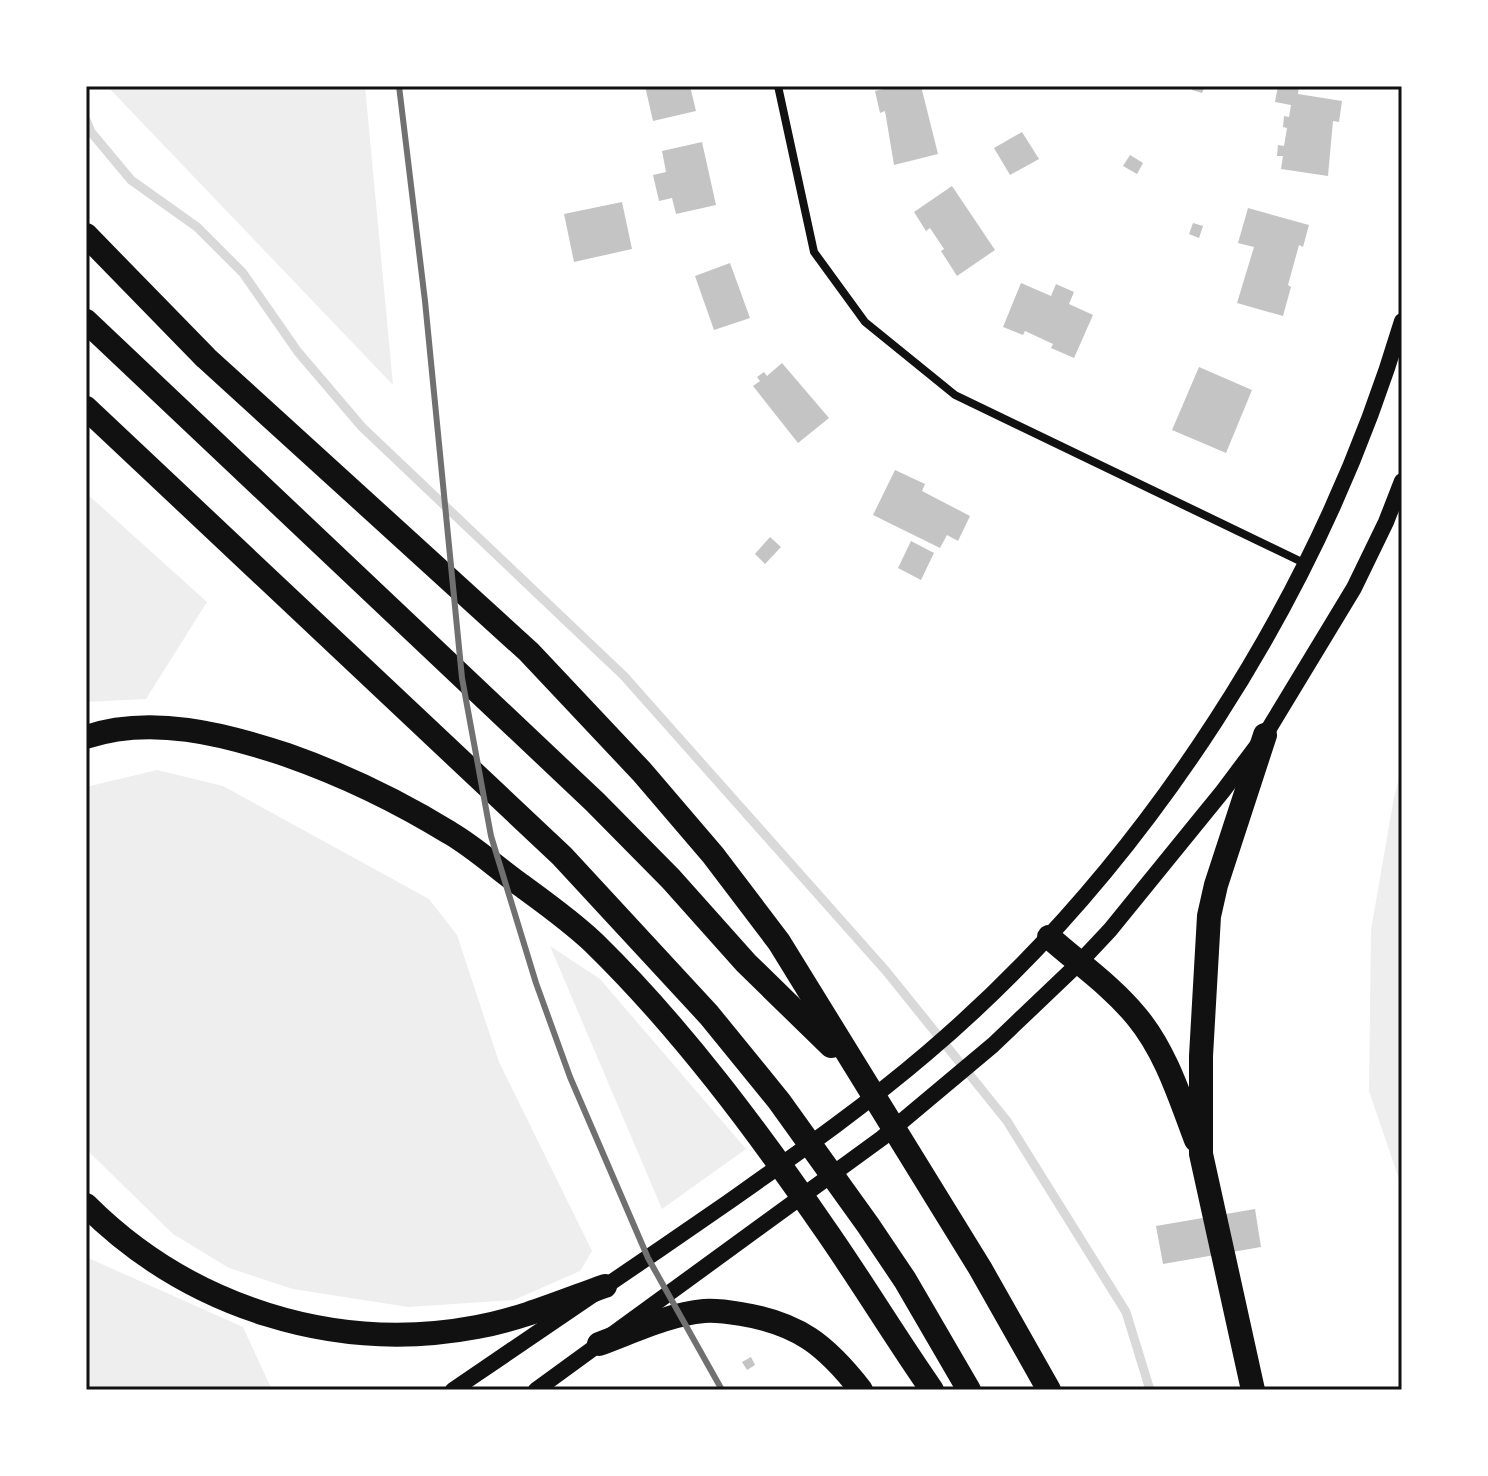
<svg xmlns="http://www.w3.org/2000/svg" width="1488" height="1476" font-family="Rubik,sans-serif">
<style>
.green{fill:#eee}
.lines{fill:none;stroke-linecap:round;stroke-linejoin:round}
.stream{stroke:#d9d9d9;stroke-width:9}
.building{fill:#c4c4c4}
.minor{stroke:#111;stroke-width:8}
.secondary{stroke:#111;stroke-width:16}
.motorway{stroke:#111;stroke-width:24}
.rail{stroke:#707070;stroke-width:6}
.neatline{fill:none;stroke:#111;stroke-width:3}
</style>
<rect width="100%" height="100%" fill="#fff"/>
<g class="green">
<polygon points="107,86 365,86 393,385"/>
<polygon points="86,493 207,602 146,699 86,702"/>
<polygon points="1402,769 1402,1188 1369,1091 1371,930 1394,797"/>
<polygon points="157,770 223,786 429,899 457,935 499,1062 592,1251 580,1271 514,1300 408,1307 293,1289 229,1268 173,1234 86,1149 86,787"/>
<polygon points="550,946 600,979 746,1149 662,1209"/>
<polygon points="86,1257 243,1327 272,1390 86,1390"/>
</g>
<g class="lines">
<polyline class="stream" points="86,120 91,132 131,180 197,227 243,273 298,352 362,427 624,676 886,971 1007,1121 1126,1312 1150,1390"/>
</g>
<g class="building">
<polygon points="645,86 690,86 696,111 653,121"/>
<polygon points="896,86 921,86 938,154 894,165 885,111 880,113 875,91"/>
<polygon points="1193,86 1205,86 1202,93 1192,90"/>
<polygon points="1278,86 1299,86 1298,94 1342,101 1339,122 1333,121 1328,176 1281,169 1283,156 1277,156 1278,145 1284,146 1287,128 1283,127 1284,116 1289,117 1291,105 1275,102"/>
<polygon points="1022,132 1039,159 1010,175 994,148"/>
<polygon points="702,142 716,205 676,214 672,198 659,201 653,175 666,172 662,151"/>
<polygon points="1130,155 1143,163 1137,174 1123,166"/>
<polygon points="952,186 995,250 957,276 941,251 944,249 930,228 926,231 914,212"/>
<polygon points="622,202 632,249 574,262 564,214"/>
<polygon points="1248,208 1309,225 1303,247 1299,245 1288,285 1291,287 1283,316 1237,303 1254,247 1238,243"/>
<polygon points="1193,223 1203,226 1199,238 1189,234"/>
<polygon points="730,263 750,318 714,330 695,276"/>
<polygon points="1021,283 1051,296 1056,284 1074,292 1069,304 1093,315 1074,358 1051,348 1053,344 1025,331 1023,335 1003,327"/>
<polygon points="782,363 829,418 798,443 753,386 760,381 757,377 764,372 767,376"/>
<polygon points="1199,367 1252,390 1226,453 1172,430"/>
<polygon points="895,470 925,484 922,491 970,516 958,541 947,535 940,548 873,515"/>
<polygon points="770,537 781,547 765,564 755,554"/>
<polygon points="911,541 934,553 921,580 898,568"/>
<polygon points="1255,1209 1261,1247 1163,1264 1156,1226"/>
<polygon points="751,1357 755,1365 747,1370 742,1362"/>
</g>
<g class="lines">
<polyline class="minor" points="778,86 814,252 865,322 955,395 1304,563"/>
<g class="secondary">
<path d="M453 1390C544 1328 636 1266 727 1203 795 1155 864 1107 927 1053 1146 867 1320 596 1402 321"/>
<polyline points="536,1390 882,1138 993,1045 1079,963 1110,930 1223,791 1265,735 1354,588 1386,522 1402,481"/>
</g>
<g class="motorway">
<polyline points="86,235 206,358 529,652 642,772 713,855 779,942 980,1268 1049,1390"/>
<polyline points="86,321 595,802 671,879 746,963 831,1046"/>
<polyline points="86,408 562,856 709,1015 779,1101 868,1225 905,1280 969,1390"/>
<path d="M86 737C151 715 224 734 287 755 344 775 398 801 450 833 474 847 496 867 518 883 544 902 571 921 594 943 681 1028 756 1129 825 1229 862 1282 895 1337 932 1390"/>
<path d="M1049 937C1078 963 1112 986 1137 1017 1166 1052 1180 1098 1196 1140"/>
<path d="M86 1205C188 1307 335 1354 477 1327 521 1319 563 1301 605 1286"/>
<path d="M599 1344C632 1332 669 1314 704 1311 716 1310 729 1312 741 1314 798 1323 826 1345 861 1390"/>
<polyline points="1253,1390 1201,1154 1201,1056 1209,916 1216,885 1265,735"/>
</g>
<polyline class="rail" points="399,86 425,301 462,678 491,836 536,983 570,1077 648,1258 722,1390"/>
</g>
<rect width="1488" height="1476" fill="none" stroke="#ffffff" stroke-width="176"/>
<rect x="88" y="88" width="1312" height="1300" class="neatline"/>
</svg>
